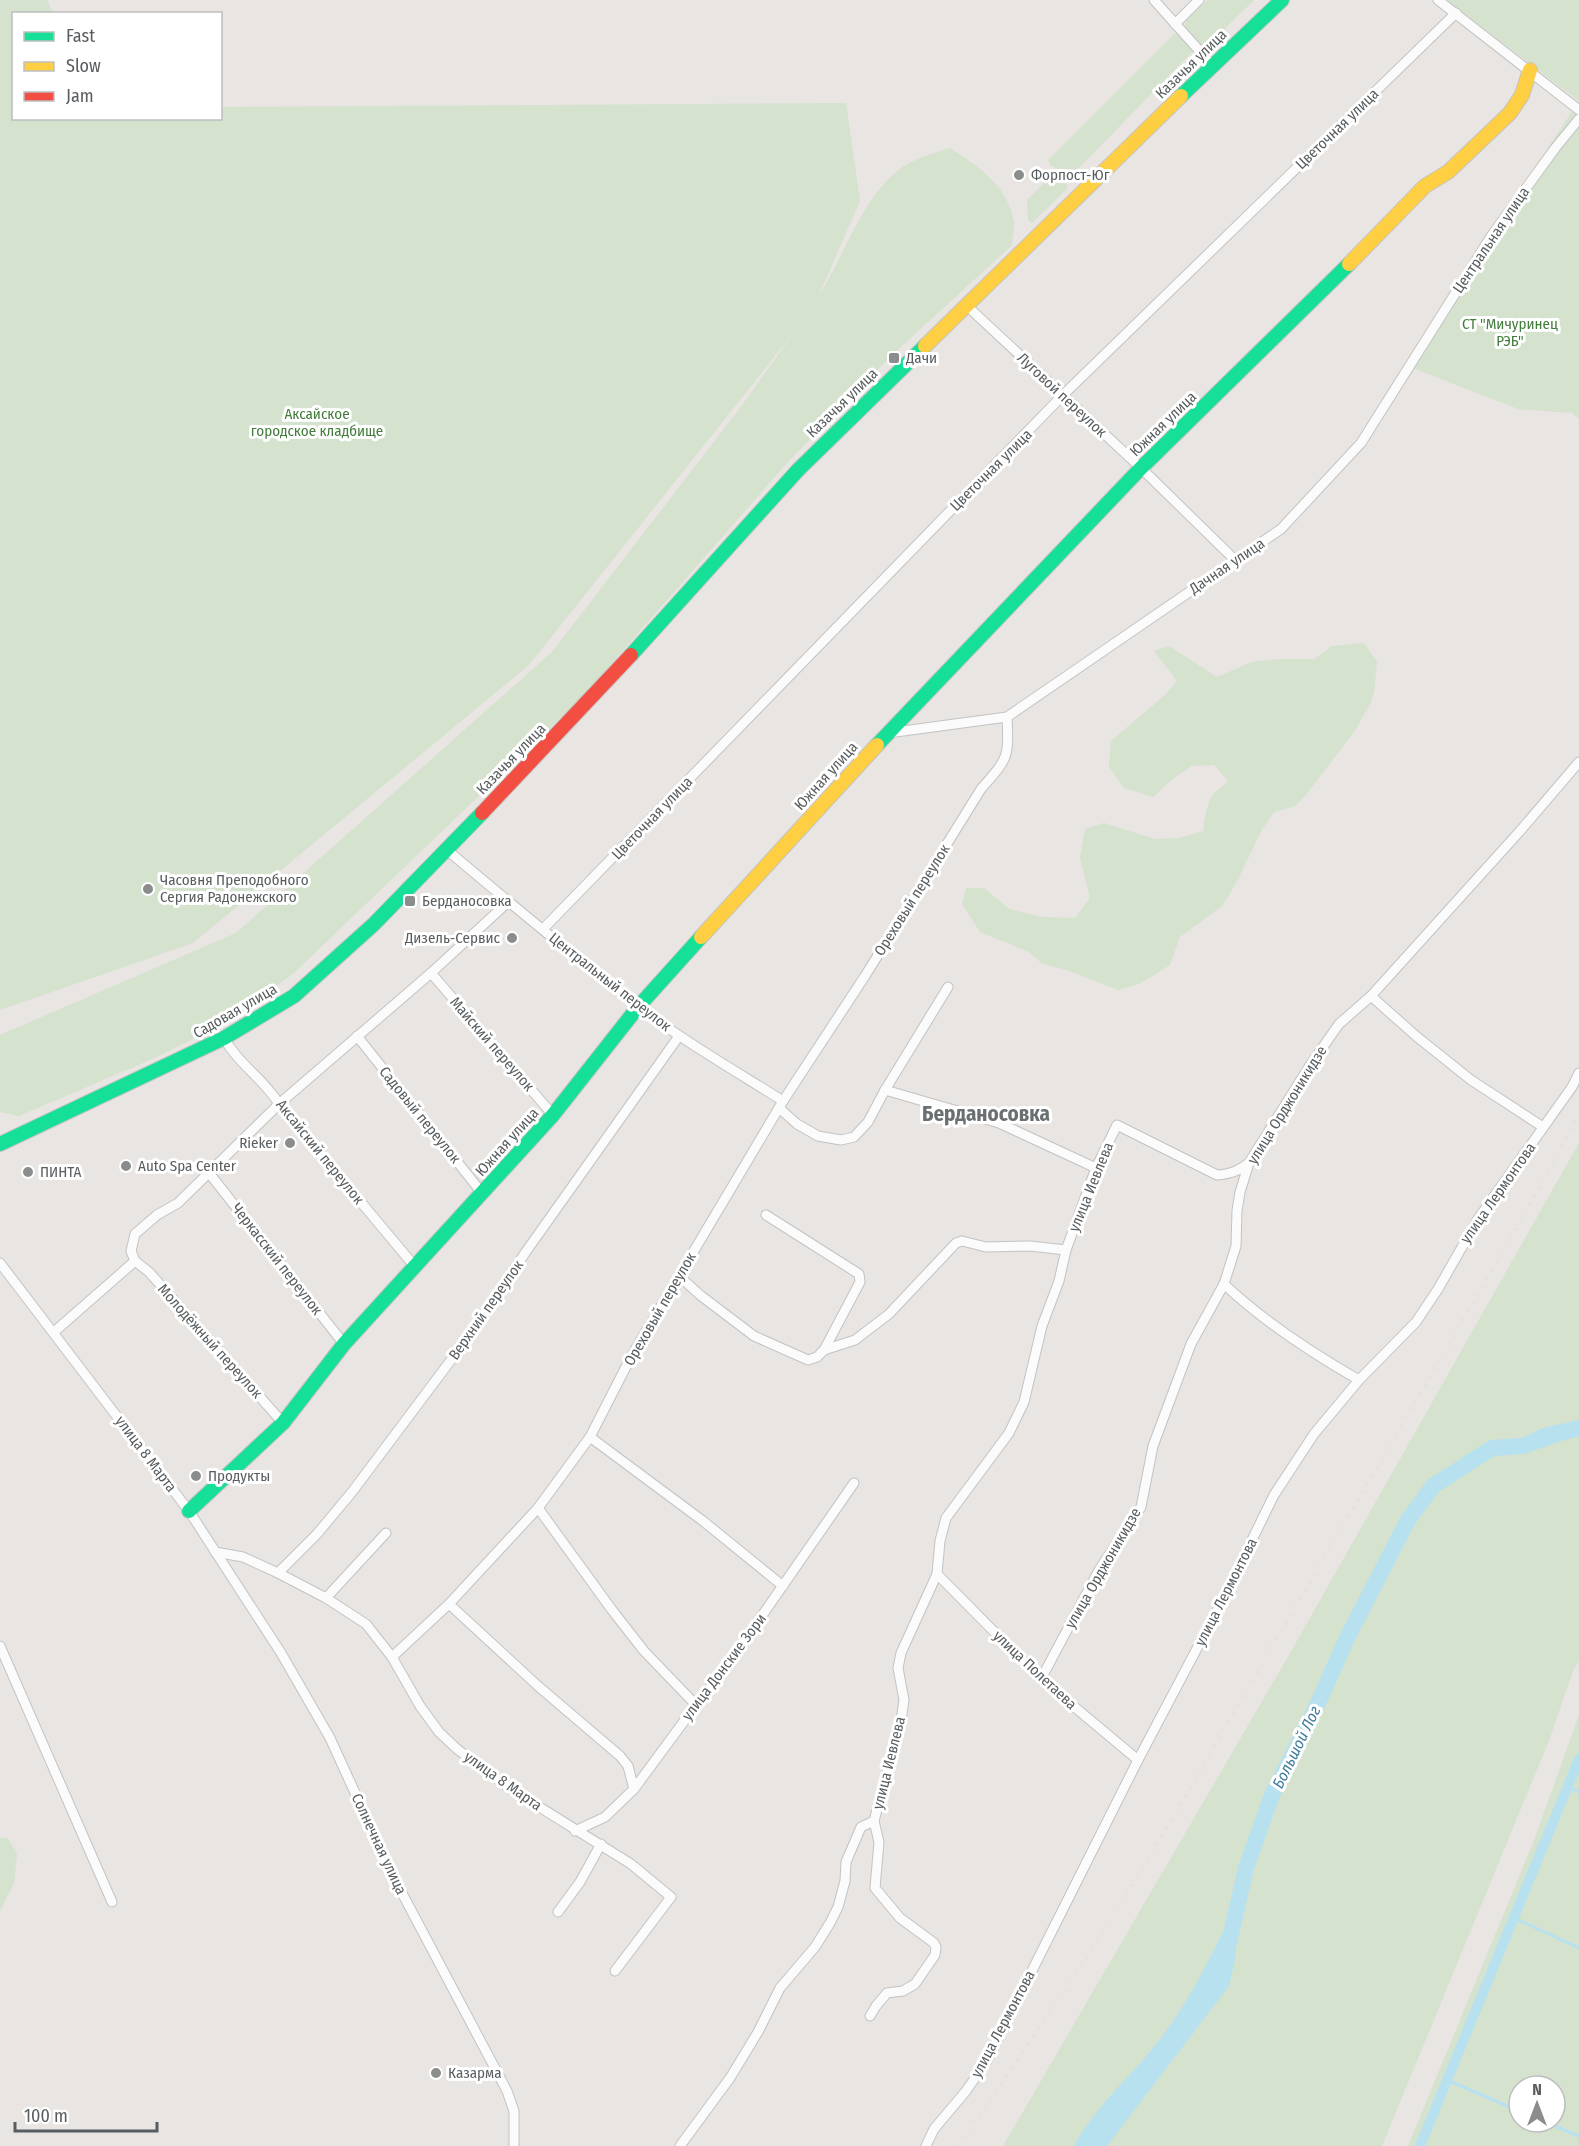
<svg xmlns="http://www.w3.org/2000/svg" width="1579" height="2146" font-family="'Fira Sans Condensed',sans-serif">
<style>
.green{fill:#d4e2ce;fill-rule:evenodd}
.water{fill:#b8e1f0}
.lines{fill:none;stroke-linecap:round;stroke-linejoin:round}
.stream{stroke:#b8e1f0;stroke-width:3}
.canal{stroke:#b8e1f0;stroke-width:10}
.river{stroke:#b8e1f0;stroke-width:16}
.street-casing{stroke:#c3c3c3;stroke-width:11}
.fast-casing{stroke:#c3c3c3;stroke-width:16}
.slow-casing{stroke:#c3c3c3;stroke-width:16}
.jam-casing{stroke:#c3c3c3;stroke-width:16}
.street{stroke:#fcfbfb;stroke-width:9}
.fast{stroke:#16e098;stroke-width:14}
.slow{stroke:#ffcf43;stroke-width:14}
.jam{stroke:#f24e42;stroke-width:14}
.rail{stroke:#e0e0df;stroke-width:3;stroke-dasharray:1.5 8;stroke-linecap:butt}
.poi-dot{fill:#8b8d8d;stroke:#fff;stroke-width:2}
.labels{text-anchor:middle;stroke-width:6;stroke-linejoin:round;paint-order:stroke}
.street-label{font-size:15px;fill:#595d5f;stroke:#fff}
.poi-label{font-size:15px;fill:#595d5f;stroke:#fff;text-anchor:start}
.park-label{font-size:15px;fill:#427c3b;stroke:#fff}
.water-label{font-size:16px;font-style:italic;fill:#427c9c;stroke:#fff}
.district-label{font-size:21px;font-weight:bold;fill:#6a6f71;stroke:#fff}
</style>
<rect width="100%" height="100%" fill="#e8e5e2"/>
<g class="green">
<path d="M0 0H47L53 13 14 14V118H220L221 107 846 103 860 201 818 297C844 257 859 204 896 172 911 159 932 154 950 148 978 166 1008 186 1014 222 1015 229 1012 238 1012 245L890 357 786 464 584 695 295 972 235 1018 157 1057 19 1116 0 1112V1035L236 933 552 652 740 408 795 331 529 665 193 943 0 1010Z"/>
<polygon points="1208,0 1254,0 1207,46 1199,45 1185,27 1186,21"/>
<polygon points="1446,0 1579,0 1579,419 1572,413 1518,409 1405,365 1579,101"/>
<path d="M1175 33 1194 50 1077 170C1066 172 1059 170 1050 165L1048 160Z"/>
<polygon points="1047,180 1064,182 1067,184 1067,189 1032,223 1028,220 1027,200"/>
<polygon points="1364,643 1377,662 1374,693 1370,704 1354,732 1305,796 1295,806 1274,812 1263,828 1235,885 1222,906 1180,937 1170,965 1139,984 1118,990 1067,970 1043,964 1029,952 980,932 962,904 966,888 984,888 1009,909 1043,917 1075,918 1090,898 1080,857 1085,829 1104,823 1155,839 1179,838 1203,831 1206,811 1212,795 1228,781 1214,765 1192,766 1174,778 1153,797 1124,788 1109,767 1111,741 1165,695 1177,681 1154,651 1169,646 1217,677 1252,662 1276,659 1315,659 1332,646"/>
<polygon points="1579,1143 1579,1661 1573,1671 1550,1738 1382,2146 1003,2146 1285,1662"/>
<path d="M1579 1715V2146H1408L1535 1838ZM1519 2086H1555V2122H1519Z"/>
<polygon points="0,1838 8,1838 17,1855 14,1883 0,1911"/>
</g>
<g class="water">
<path d="M1579 1422V1435C1560 1438 1532 1458 1515 1447 1535 1426 1552 1425 1579 1422Z"/>
<path d="M1232 1913 1236 1955 1229 1986 1107 2146H1074C1096 2105 1133 2075 1161 2038 1189 2001 1212 1955 1232 1913Z"/>
</g>
<g class="lines">
<g class="stream">
<polyline points="1568,1787 1579,1792"/>
<polyline points="1514,1918 1579,1948"/>
<polyline points="1447,2080 1519,2111"/>
<polyline points="1545,2122 1579,2136"/>
</g>
<polyline class="canal" points="1420,2146 1579,1759"/>
<polyline class="river" points="1228,1947 1246,1868 1272,1795 1313,1714 1348,1636 1408,1520 1433,1486 1492,1448 1523,1446 1545,1437 1579,1428"/>
<defs>
<g id="street">
<polyline points="1154,0 1213,66"/>
<polyline points="1438,0 1579,110"/>
<polyline points="1175,24 1199,0"/>
<polyline points="966,305 1141,468 1235,560"/>
<polyline points="888,733 1007,717 1281,529 1361,443 1492,235 1556,147 1579,119"/>
<path d="M447 850C510 903 573 956 638 1006 683 1041 734 1070 783 1101"/>
<polyline points="543,929 1062,396 1456,13"/>
<polyline points="431,973 553,1115"/>
<polyline points="1371,996 1416,1036 1471,1080 1543,1127"/>
<polyline points="357,1036 482,1193"/>
<path d="M224 1038C238 1064 264 1079 279 1104L416 1268"/>
<polyline points="885,1090 999,1123 1096,1168"/>
<polyline points="779,1108 797,1124 818,1136 841,1140 854,1137 868,1122 885,1090 948,987"/>
<polyline points="209,1173 344,1344"/>
<polyline points="135,1261 149,1272 283,1423"/>
<polyline points="0,1263 189,1511 281,1653 330,1738 393,1876 507,2091 514,2111 514,2146"/>
<polyline points="679,1276 700,1295 754,1336 808,1360 817,1357 824,1350 860,1282 859,1274 766,1215"/>
<path d="M1224 1284C1264 1322 1312 1353 1359 1380"/>
<polyline points="54,1332 135,1261 131,1251 135,1234 157,1215 178,1203 279,1104 431,973 508,902"/>
<polyline points="824,1350 855,1340 889,1314 956,1243 962,1241 986,1247 1030,1246 1066,1250"/>
<polyline points="590,1437 703,1521 783,1586"/>
<polyline points="538,1508 612,1610 644,1651 696,1705"/>
<polyline points="215,1552 243,1557 278,1573 326,1598 366,1624 392,1657 420,1706 439,1732 457,1749 509,1788 631,1864 671,1897 615,1971"/>
<polyline points="278,1573 317,1534 352,1492 478,1324 525,1253 679,1036"/>
<polyline points="937,1574 1041,1679 1138,1760"/>
<polyline points="326,1598 386,1533"/>
<polyline points="449,1604 538,1686 620,1756 628,1766 634,1789"/>
<polyline points="0,1646 112,1902"/>
<path d="M392 1657 449 1604 538 1508 590 1437 632 1355 783 1101 865 976 981 789C1008 758 1009 759 1007 717"/>
<polyline points="1041,1679 1099,1570 1141,1507 1153,1446 1191,1344 1224,1284 1236,1246 1237,1211 1240,1192 1249,1163 1309,1067 1339,1024 1371,996 1520,831 1579,762"/>
<polyline points="575,1831 605,1817 634,1789 696,1705 725,1669 854,1483"/>
<polyline points="558,1912 580,1882 601,1844"/>
<polyline points="870,2016 876,2006 887,1993 903,1991 915,1984 935,1955 936,1947 934,1943 900,1918 875,1888 879,1842 874,1821"/>
<path d="M680 2146 730 2078 758 2032 780 1988 815 1947 830 1923 838 1907 845 1881 846 1862 861 1827 874 1821 901 1721 904 1700 898 1668 901 1653 937 1574 940 1541 946 1518 1009 1433 1024 1402 1042 1326 1059 1281 1066 1250 1096 1168 1117 1125 1217 1175C1231 1174 1238 1171 1249 1163"/>
<polyline points="926,2146 934,2129 966,2091 986,2062 1138,1760 1222,1601 1274,1495 1314,1434 1359,1380 1416,1322 1438,1289 1478,1219 1572,1087 1579,1073"/>
</g>
<g id="fast">
<polyline points="1181,96 1282,0"/>
<polyline points="631,655 798,470 925,346"/>
<polyline points="877,745 1141,468 1349,264"/>
<polyline points="0,1144 224,1038 294,996 374,924 482,813"/>
<polyline points="189,1511 283,1423 344,1344 553,1115 638,1007 701,937"/>
</g>
<g id="slow">
<polyline points="1349,264 1425,186 1448,172 1510,113 1522,95 1530,70"/>
<polyline points="925,346 1181,96"/>
<polyline points="701,937 877,745"/>
</g>
<polyline id="jam" points="482,813 631,655"/>
</defs>
<use href="#street" class="street-casing"/>
<use href="#fast" class="fast-casing"/>
<use href="#slow" class="slow-casing"/>
<use href="#jam" class="jam-casing"/>
<use href="#street" class="street"/>
<use href="#fast" class="fast"/>
<use href="#slow" class="slow"/>
<use href="#jam" class="jam"/>
<polyline class="rail" points="957,2146 1063,1995 1142,1870 1526,1212 1579,1114"/>
</g>
<g class="poi-dot">
<circle cx="1019" cy="175" r="6"/>
<rect x="888" y="352" width="12" height="12" rx="3"/>
<circle cx="148" cy="889" r="6"/>
<rect x="404" y="895" width="12" height="12" rx="3"/>
<circle cx="512" cy="938" r="6"/>
<circle cx="290" cy="1143" r="6"/>
<circle cx="126" cy="1166" r="6"/>
<circle cx="28" cy="1172" r="6"/>
<circle cx="196" cy="1476" r="6"/>
<circle cx="436" cy="2073" r="6"/>
</g>
<g class="labels">
<g class="street-label">
<text transform="translate(1191 64) rotate(-44)" y="5">Казачья улица</text>
<text transform="translate(1337 129) rotate(-44)" y="5">Цветочная улица</text>
<text transform="translate(1491 240) rotate(-56)" y="5">Центральная улица</text>
<text transform="translate(1062 395) rotate(43)" y="5">Луговой переулок</text>
<text transform="translate(842 403) rotate(-44)" y="5">Казачья улица</text>
<text transform="translate(1163 424) rotate(-44)" y="5">Южная улица</text>
<text transform="translate(991 470) rotate(-45)" y="5">Цветочная улица</text>
<text transform="translate(1227 566) rotate(-34)" y="5">Дачная улица</text>
<text transform="translate(511 759) rotate(-46)" y="5">Казачья улица</text>
<text transform="translate(826 776) rotate(-48)" y="5">Южная улица</text>
<text transform="translate(652 818) rotate(-46)" y="5">Цветочная улица</text>
<text transform="translate(912 900) rotate(-58)" y="5">Ореховый переулок</text>
<text transform="translate(610 982) rotate(38)" y="5">Центральный переулок</text>
<text transform="translate(235 1011) rotate(-30)" y="5">Садовая улица</text>
<text transform="translate(492 1044) rotate(49)" y="5">Майский переулок</text>
<text transform="translate(1287 1105) rotate(-58)" y="5">улица Орджоникидзе</text>
<text transform="translate(420 1115) rotate(51)" y="5">Садовый переулок</text>
<text transform="translate(507 1142) rotate(-48)" y="5">Южная улица</text>
<text transform="translate(320 1152) rotate(51)" y="5">Аксайский переулок</text>
<text transform="translate(1091 1187) rotate(-68)" y="5">улица Иевлева</text>
<text transform="translate(1498 1193) rotate(-55)" y="5">улица Лермонтова</text>
<text transform="translate(277 1259) rotate(52)" y="5">Черкасский переулок</text>
<text transform="translate(660 1309) rotate(-60)" y="5">Ореховый переулок</text>
<text transform="translate(486 1310) rotate(-55)" y="5">Верхний переулок</text>
<text transform="translate(210 1341) rotate(48)" y="5">Молодёжный переулок</text>
<text transform="translate(146 1454) rotate(53)" y="5">улица 8 Марта</text>
<text transform="translate(1103 1568) rotate(-60)" y="5">улица Орджоникидзе</text>
<text transform="translate(1226 1592) rotate(-63)" y="5">улица Лермонтова</text>
<text transform="translate(724 1667) rotate(-53)" y="5">улица Донские Зори</text>
<text transform="translate(1035 1670) rotate(43)" y="5">улица Полетаева</text>
<text transform="translate(889 1763) rotate(-76)" y="5">улица Иевлева</text>
<text transform="translate(503 1781) rotate(35)" y="5">улица 8 Марта</text>
<text transform="translate(379 1844) rotate(65)" y="5">Солнечная улица</text>
<text transform="translate(1003 2024) rotate(-62)" y="5">улица Лермонтова</text>
</g>
<g class="poi-label">
<text x="1031" y="180">Форпост-Юг</text>
<text x="906" y="363">Дачи</text>
<text x="160" y="885">Часовня Преподобного<tspan x="160" dy="17">Сергия Радонежского</tspan></text>
<text x="422" y="906">Берданосовка</text>
<text x="500" y="943" text-anchor="end">Дизель-Сервис</text>
<text x="278" y="1148" text-anchor="end">Rieker</text>
<text x="138" y="1171">Auto Spa Center</text>
<text x="40" y="1177">ПИНТА</text>
<text x="208" y="1481">Продукты</text>
<text x="448" y="2078">Казарма</text>
</g>
<g class="park-label">
<text x="1510" y="329">СТ "Мичуринец<tspan x="1510" dy="17">РЭБ"</tspan></text>
<text x="317" y="419">Аксайское<tspan x="317" dy="17">городское кладбище</tspan></text>
</g>
<g class="water-label">
<text transform="translate(1296 1747) rotate(-64)" y="6">Большой Лог</text>
</g>
<g class="district-label">
<text x="986" y="1121">Берданосовка</text>
</g>
</g>
<rect x="12" y="12" width="210" height="108" fill="#ffffff" stroke="#bdbebf" stroke-width="1.5"/>
<rect x="24" y="32" width="30" height="9" fill="#16e098" stroke="#bdbebf" stroke-width="1.5"/>
<text x="66" y="42" font-size="18" fill="#595d5f">Fast</text>
<rect x="24" y="62" width="30" height="9" fill="#ffcf43" stroke="#bdbebf" stroke-width="1.5"/>
<text x="66" y="72" font-size="18" fill="#595d5f">Slow</text>
<rect x="24" y="92" width="30" height="9" fill="#f24e42" stroke="#bdbebf" stroke-width="1.5"/>
<text x="66" y="102" font-size="18" fill="#595d5f">Jam</text>
<g transform="translate(1537 2104)"><circle r="28" fill="#ffffff" stroke="#bdbebf" stroke-width="1.5"/>
<path d="M0-4.5L10 22L0 15L-10 22Z" fill="#8b8d8d"/>
<text y="-9" font-size="16" font-weight="bold" text-anchor="middle" fill="#595d5f">N</text>
</g>
<path d="M15 2122v9h142v-9" fill="none" stroke="#595d5f" stroke-width="3"/>
<text x="24" y="2122" font-size="18" fill="#595d5f" stroke="#ffffff" stroke-width="4.5" paint-order="stroke">100 m</text>
</svg>
